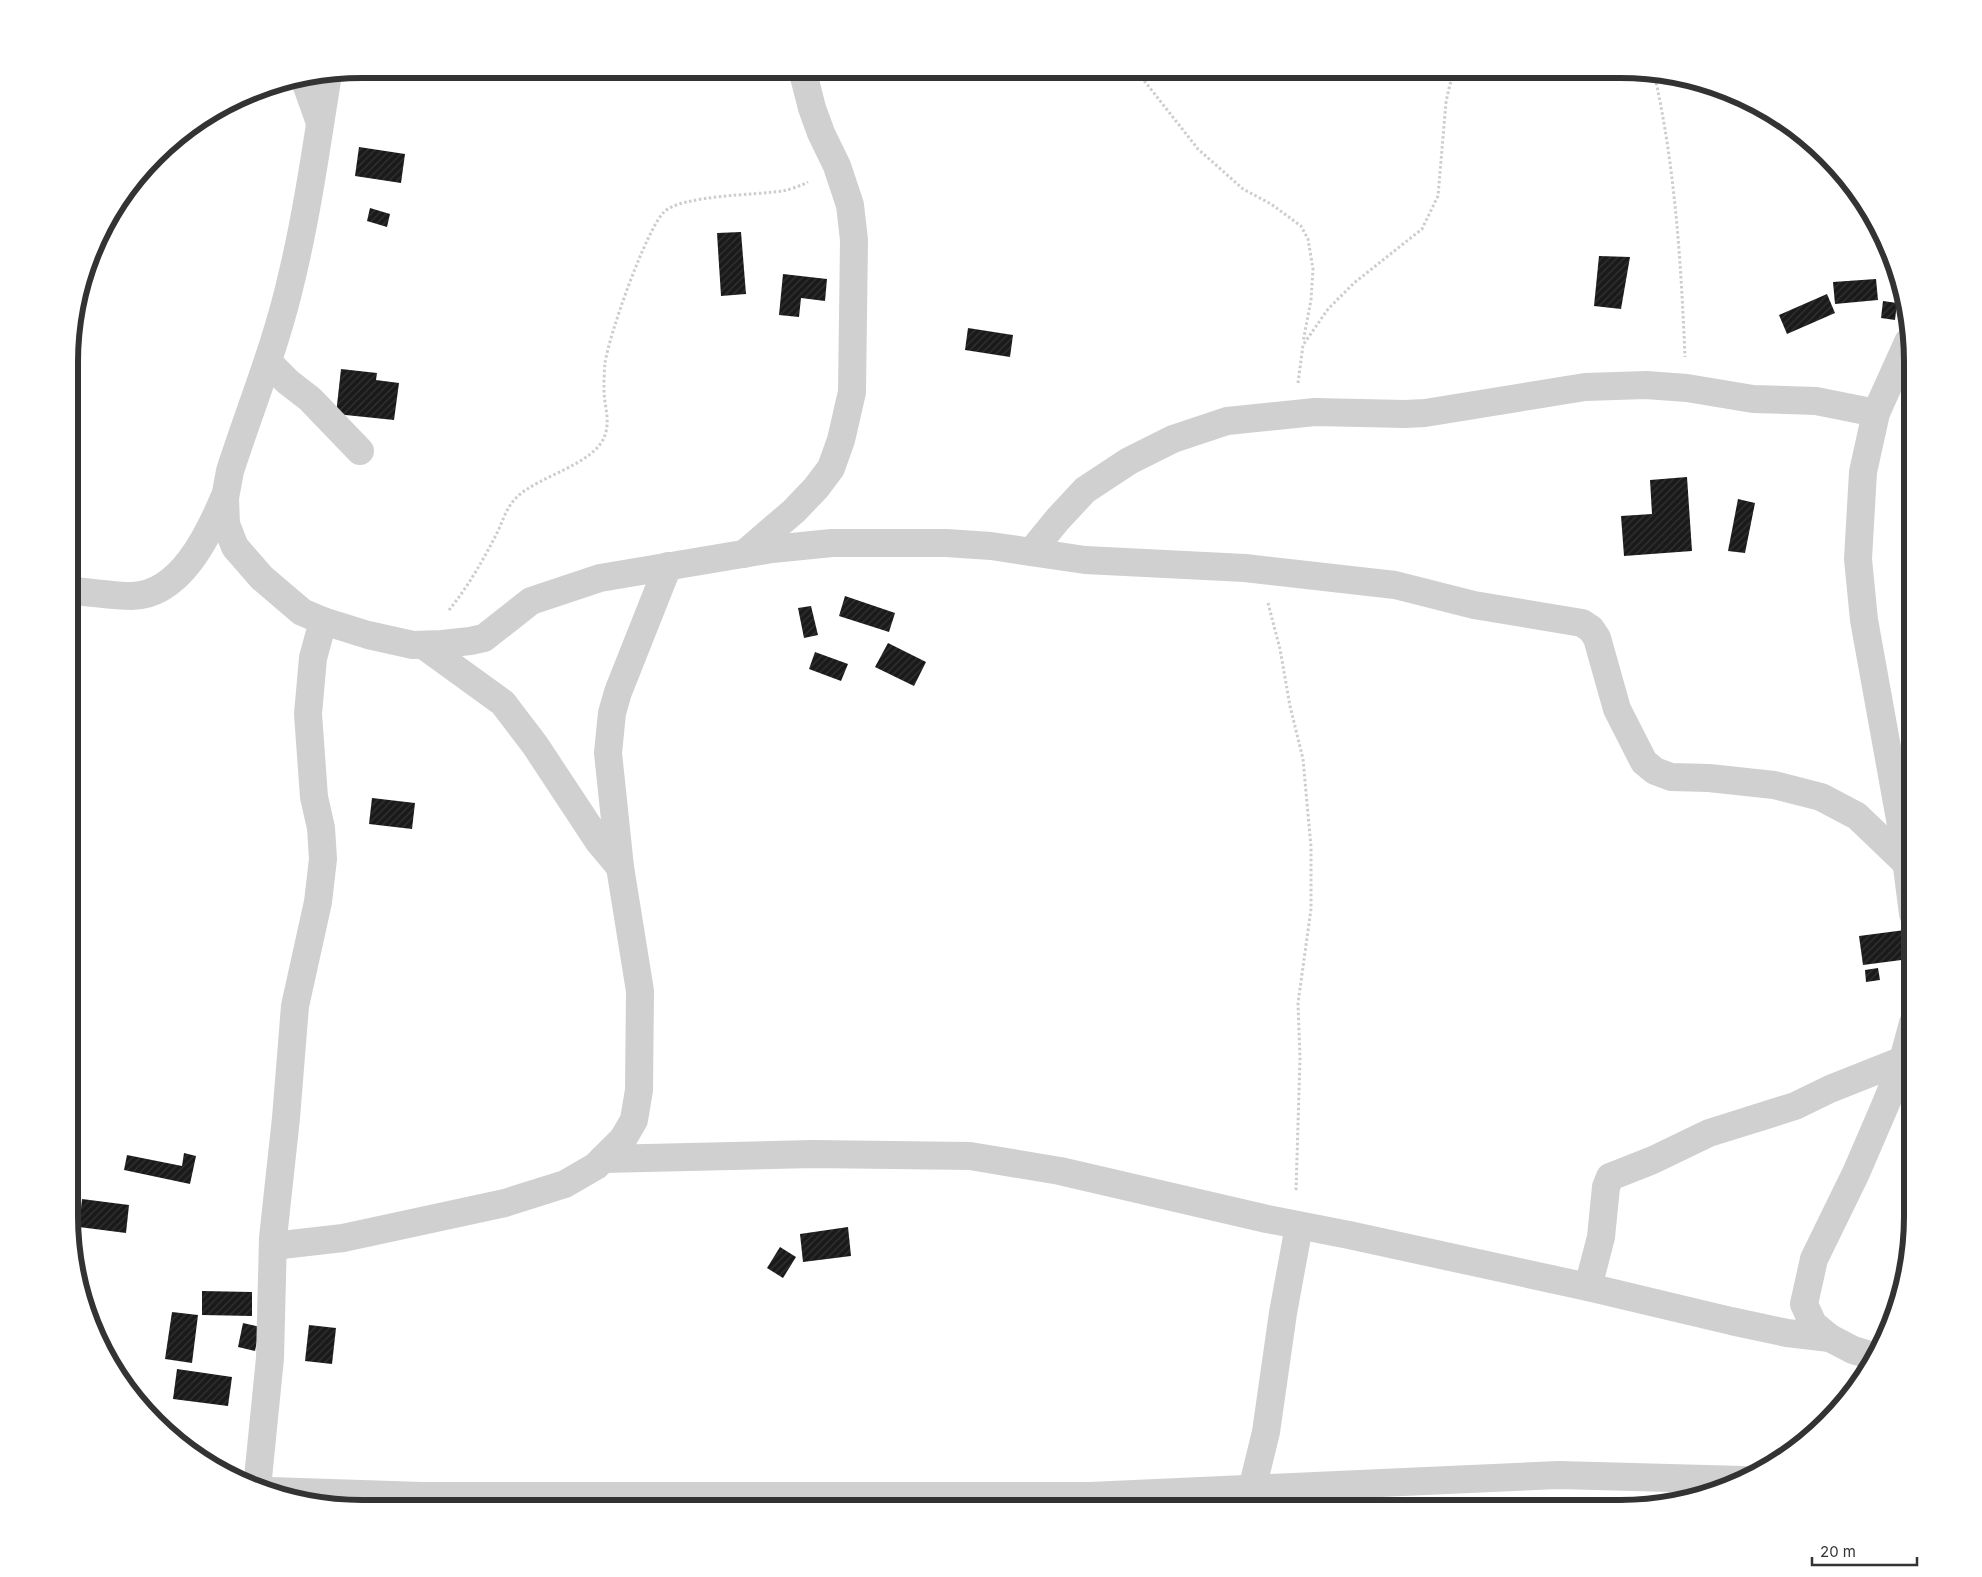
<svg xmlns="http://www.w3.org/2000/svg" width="1982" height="1577" font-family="Inter,sans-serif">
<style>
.building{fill:url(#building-hatch)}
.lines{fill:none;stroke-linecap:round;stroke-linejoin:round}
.path{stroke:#cdcdcd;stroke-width:3;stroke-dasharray:2.5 2.5;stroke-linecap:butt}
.minor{stroke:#d0d0d0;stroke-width:28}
.rim{fill:none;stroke:#333;stroke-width:6}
</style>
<defs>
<pattern id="building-hatch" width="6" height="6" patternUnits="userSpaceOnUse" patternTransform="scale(1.25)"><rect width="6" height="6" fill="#1a1a1a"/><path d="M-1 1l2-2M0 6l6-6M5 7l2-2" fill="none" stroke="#333"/></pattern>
</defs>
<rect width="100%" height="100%" fill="#fff"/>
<g class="building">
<polygon points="359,147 405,154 401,183 355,176"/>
<polygon points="370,208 390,214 387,227 367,221"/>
<polygon points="741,232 746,294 721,296 717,233"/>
<polygon points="1599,256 1630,257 1621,309 1594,306"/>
<polygon points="783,274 827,279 825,301 801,298 799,317 779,315"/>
<polygon points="1876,279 1878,300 1835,304 1833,282"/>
<polygon points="1827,294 1835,313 1787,334 1779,315"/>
<polygon points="1883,301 1897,303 1895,320 1881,318"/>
<polygon points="968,328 1013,335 1010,357 965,350"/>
<polygon points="341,369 377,373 376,380 399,383 394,420 336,414"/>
<polygon points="1687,477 1692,551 1624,556 1621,516 1652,514 1650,480"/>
<polygon points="1738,499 1755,503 1745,553 1728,551"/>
<polygon points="845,596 895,613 889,632 839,616"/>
<polygon points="811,606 818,635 804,638 798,608"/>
<polygon points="888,643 926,662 914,686 875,667"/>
<polygon points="815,652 848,664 841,681 809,669"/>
<polygon points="372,798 415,803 412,829 369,824"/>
<polygon points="1905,930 1909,959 1863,965 1859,936"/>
<polygon points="1878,968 1880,980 1866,982 1865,970"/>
<polygon points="184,1153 196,1156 190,1184 124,1170 127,1155 182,1166"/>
<polygon points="82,1199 129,1205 126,1233 79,1227"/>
<polygon points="848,1227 851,1256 803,1262 800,1234"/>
<polygon points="780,1247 796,1257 783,1278 767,1268"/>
<polygon points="202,1291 252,1292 252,1316 202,1315"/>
<polygon points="172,1312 198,1315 192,1363 165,1359"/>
<polygon points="243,1323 260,1327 255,1351 238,1347"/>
<polygon points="309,1325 336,1328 332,1364 305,1361"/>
<polygon points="177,1369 232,1377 228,1406 173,1399"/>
</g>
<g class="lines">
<g class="path">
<polyline points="1135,69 1198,149 1243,189 1271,204 1301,226 1308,239 1313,269 1311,300 1303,342"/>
<path d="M1654 73C1675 165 1681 262 1685 357"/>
<polyline points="1298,383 1303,345 1328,309 1354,283 1422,229 1438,196 1446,102 1450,84 1458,72 1467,69"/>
<polyline points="1268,603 1280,649 1290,706 1303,759 1311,847 1311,909 1298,1003 1300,1058 1296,1191"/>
<path d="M449 610C467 588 482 562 495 537 502 524 506 507 517 497 538 476 596 464 605 435 610 421 605 407 604 393 604 383 604 372 605 363 609 335 646 230 664 212 681 195 757 195 783 191 791 189 800 186 808 182"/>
</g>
<g class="minor">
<path d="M328 74C317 142 308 209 292 276 277 343 251 406 230 471L225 498 226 524 235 547 262 578 302 612 323 621 368 635 413 645 442 644 470 641 484 638 531 601 600 578 772 549 832 543H946L991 546 1085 560 1245 568 1395 585 1474 605 1582 623 1591 629 1597 638 1617 709 1644 762 1655 771 1671 777 1709 778 1774 785 1821 797 1857 816 1906 863"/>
<polyline points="304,78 319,120"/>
<polyline points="1910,340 1908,342 1876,413 1863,472 1858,559 1864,620 1903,836 1913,914"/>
<polyline points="268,362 288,382 310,399 360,451"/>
<polyline points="1031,552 1058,519 1085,490 1129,461 1173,439 1227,421 1315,412 1405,414 1425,413 1585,387 1646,385 1687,388 1753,399 1816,401 1876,413"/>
<polyline points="744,554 794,511 816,488 831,468 841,440 852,392 854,240 850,205 837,166 821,133 812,108 802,69"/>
<path d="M71 591C91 592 112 596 132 596 180 595 208 536 224 498"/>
<polyline points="423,645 503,703 535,745 599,842 620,867"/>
<polyline points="603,1159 813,1154 970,1156 1060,1171 1267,1219 1349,1235 1588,1287 1731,1321 1787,1333 1830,1338"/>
<polyline points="273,1246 343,1238 505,1203 565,1184 596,1166 623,1139 634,1120 639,1090 640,991 620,867 608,753 612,713 618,692 668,566"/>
<polyline points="1588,1287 1601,1237 1606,1187 1610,1177 1653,1160 1709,1133 1795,1106 1830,1089 1903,1060"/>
<polyline points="1873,1356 1853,1350 1830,1338 1813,1324 1804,1304 1814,1259 1856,1173 1887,1101 1903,1060 1913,1023"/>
<polyline points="257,1488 270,1358 273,1238 286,1118 295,1006 318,902 323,859 321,828 314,797 308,714 313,658 323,621"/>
<polyline points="1252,1489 1266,1432 1283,1313 1299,1226"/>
<polyline points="270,1491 422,1496 1090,1496 1559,1475 1743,1480"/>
</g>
</g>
<path d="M0 0H1982V1577H0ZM362 78H1620A284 284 0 0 1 1904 362V1216A284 284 0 0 1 1620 1500H362A284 284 0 0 1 78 1216V362A284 284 0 0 1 362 78Z" fill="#fff" fill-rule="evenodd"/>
<path class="rim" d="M362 78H1620A284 284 0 0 1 1904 362V1216A284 284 0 0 1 1620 1500H362A284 284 0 0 1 78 1216V362A284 284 0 0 1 362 78Z"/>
<path d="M1812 1557v8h105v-8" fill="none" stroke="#333333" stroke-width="2.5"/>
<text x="1820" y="1557" font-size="15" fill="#333333" stroke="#ffffff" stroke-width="4" paint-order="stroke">20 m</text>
</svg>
